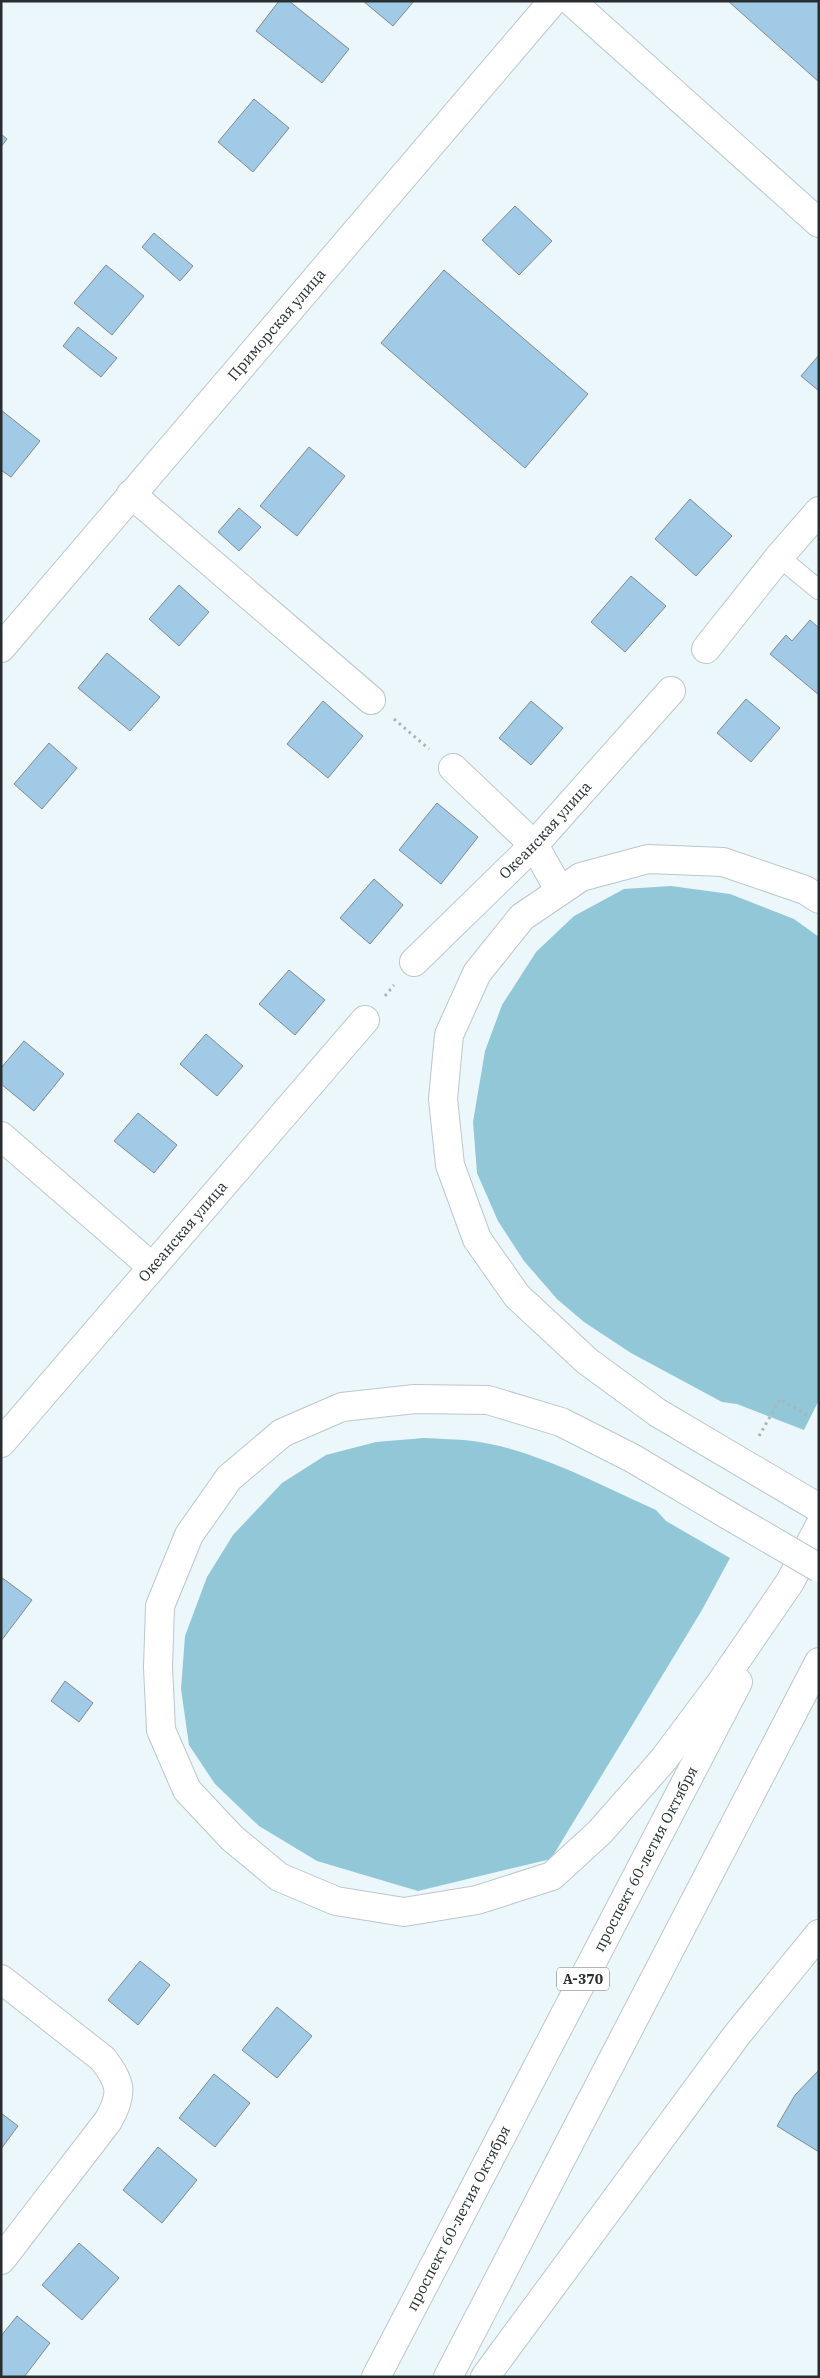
<svg xmlns="http://www.w3.org/2000/svg" width="820" height="2378" font-family="'IBM Plex Serif',serif">
<style>
.forest{fill:#92c7d7}
.building{fill:#a0cae5;stroke:#828a90}
.lines{fill:none;stroke-linecap:round;stroke-linejoin:round}
.lane-casing{stroke:#bcc7cb;stroke-width:21}
.street-casing{stroke:#bcc7cb;stroke-width:30}
.primary-casing{stroke:#bcc7cb;stroke-width:30}
.highway-casing{stroke:#bcc7cb;stroke-width:30}
.path{stroke:#abb4b8;stroke-width:3;stroke-dasharray:2.5 4;stroke-linecap:butt}
.lane{stroke:#fff;stroke-width:19}
.street{stroke:#fff;stroke-width:28}
.primary{stroke:#fff;stroke-width:28}
.highway{stroke:#fff;stroke-width:28}
.primary-bridge-casing{stroke:#bcc7cb;stroke-width:30;stroke-linecap:butt}
.primary-bridge{stroke:#fff;stroke-width:28}
.labels{text-anchor:middle;stroke-width:4.5;stroke-linejoin:round;paint-order:stroke}
.shield{fill:#fff;stroke:#696c6d;stroke-width:1}
.shield-label{font-size:14px;font-weight:bold;fill:#292d2f}
.street-label{font-size:15px;fill:#292d2f;stroke:#fff}
</style>
<rect width="100%" height="100%" fill="#ebf7fb"/>
<g class="forest">
<polygon points="671,886 730,894 794,919 819,937 819,1400 804,1430 737,1404 722,1402 631,1353 584,1322 557,1299 524,1261 498,1221 477,1173 473,1122 485,1051 502,1005 536,952 574,916 624,889"/>
<path d="M424 1438C440 1439 457 1439 473 1441 534 1449 600 1485 656 1510L666 1521 730 1558 702 1610 551 1859 418 1891 317 1861 259 1826 215 1784 189 1745 181 1689 185 1636 207 1577 233 1535 282 1483 326 1455 376 1442Z"/>
</g>
<g class="building">
<polygon points="279,1 289,1 349,49 322,83 256,31"/>
<polygon points="363,1 414,1 393,26"/>
<polygon points="728,1 819,1 819,82"/>
<polygon points="254,99 289,128 253,172 218,142"/>
<polygon points="1,134 7,139 1,147"/>
<polygon points="515,206 552,241 519,275 482,240"/>
<polygon points="154,233 193,266 180,281 142,247"/>
<polygon points="106,265 144,296 112,335 74,303"/>
<polygon points="444,270 588,394 525,468 381,343"/>
<polygon points="78,327 117,358 101,377 63,346"/>
<polygon points="819,355 819,391 801,376"/>
<polygon points="1,410 40,441 11,477 1,470"/>
<polygon points="309,447 345,476 297,536 260,506"/>
<polygon points="690,499 732,536 696,576 655,539"/>
<polygon points="239,508 261,527 239,551 218,532"/>
<polygon points="631,576 666,606 625,652 591,622"/>
<polygon points="179,585 209,612 179,646 149,619"/>
<polygon points="810,620 819,628 819,695 770,654 786,635 792,641"/>
<polygon points="107,653 160,697 130,731 78,688"/>
<polygon points="746,699 780,728 751,762 717,733"/>
<polygon points="323,701 363,736 328,778 287,744"/>
<polygon points="531,701 563,728 531,765 499,738"/>
<polygon points="49,743 77,768 42,809 14,784"/>
<polygon points="437,803 478,837 441,884 399,850"/>
<polygon points="374,879 403,905 370,944 340,918"/>
<polygon points="289,970 325,1000 295,1035 259,1004"/>
<polygon points="206,1034 243,1066 217,1096 180,1064"/>
<polygon points="24,1041 64,1074 34,1111 1,1084 1,1068"/>
<polygon points="138,1113 177,1145 154,1173 114,1141"/>
<polygon points="1,1577 32,1600 1,1641"/>
<polygon points="65,1681 93,1703 79,1722 51,1701"/>
<polygon points="140,1961 170,1985 138,2025 108,2000"/>
<polygon points="277,2007 312,2036 277,2078 242,2050"/>
<polygon points="819,2070 819,2152 777,2126 795,2095"/>
<polygon points="214,2074 250,2103 215,2147 179,2118"/>
<polygon points="1,2113 18,2126 1,2149"/>
<polygon points="158,2147 197,2180 162,2223 123,2190"/>
<polygon points="79,2243 119,2278 82,2320 42,2285"/>
<polygon points="17,2316 50,2343 24,2377 3,2377 1,2375 1,2336"/>
</g>
<g class="lines">
<defs>
<polyline id="lane" points="779,557 819,590"/>
<g id="street">
<polyline points="571,1 819,223"/>
<polyline points="131,494 371,700"/>
<path id="s1" d="M1 648 553 1"/>
<polyline points="706,649 779,557 819,511"/>
<polyline points="453,768 534,845 560,891"/>
<path id="s2" d="M414 962 534 845 671 691"/>
<polyline points="1,1136 151,1266"/>
<path id="s3" d="M1 1443 365 1020"/>
<path d="M1 1979 103 2059C121 2083 124 2093 108 2121L1 2260"/>
</g>
<polyline id="primary" points="819,899 805,890 723,862 648,859 581,877 522,917 477,973 449,1035 443,1099 450,1165 477,1239 517,1296 587,1361 658,1413 819,1508"/>
<g id="highway">
<polyline points="728,1515 632,1458 561,1422 488,1400 415,1399 342,1407 282,1433 229,1478 189,1535 160,1606 158,1667 161,1730 187,1790 232,1838 279,1877 336,1901 404,1912 477,1900 552,1876 600,1832 664,1759 720,1684 790,1582"/>
<polyline points="791,1580 819,1527"/>
<path id="s4" d="M376 2377 738 1682"/>
<polyline points="448,2377 819,1662"/>
<polyline points="485,2377 736,2036 819,1934"/>
</g>
</defs>
<use href="#lane" class="lane-casing"/>
<use href="#street" class="street-casing"/>
<use href="#primary" class="primary-casing"/>
<use href="#highway" class="highway-casing"/>
<g class="path">
<polyline points="394,719 429,749"/>
<polyline points="385,996 394,985"/>
<polyline points="759,1436 780,1399 808,1416"/>
</g>
<use href="#lane" class="lane"/>
<use href="#street" class="street"/>
<use href="#primary" class="primary"/>
<use href="#highway" class="highway"/>
<defs>
<polyline id="primary-bridge" points="728,1515 819,1568"/>
</defs>
<use href="#primary-bridge" class="primary-bridge-casing"/>
<use href="#primary-bridge" class="primary-bridge"/>
</g>
<g class="labels">
<rect class="shield" x="557" y="1967.5" width="52" height="23" rx="4"/>
<g class="shield-label">
<text x="583" y="1984">А-370</text>
</g>
<g class="street-label">
<text dy="5" stroke="none"><textPath href="#s1" startOffset="425">Приморская улица</textPath></text>
<text dy="5" stroke="none"><textPath href="#s2" startOffset="186">Океанская улица</textPath></text>
<text dy="5" stroke="none"><textPath href="#s3" startOffset="279">Океанская улица</textPath></text>
<text dy="5" stroke="none"><textPath href="#s4" startOffset="584">проспект 60-летия Октября</textPath></text>
<text dy="5" stroke="none"><textPath href="#s4" startOffset="179">проспект 60-летия Октября</textPath></text>
</g>
</g>
<rect width="820" height="2378" fill="none" stroke="#292d2f" stroke-width="5"/>
</svg>
